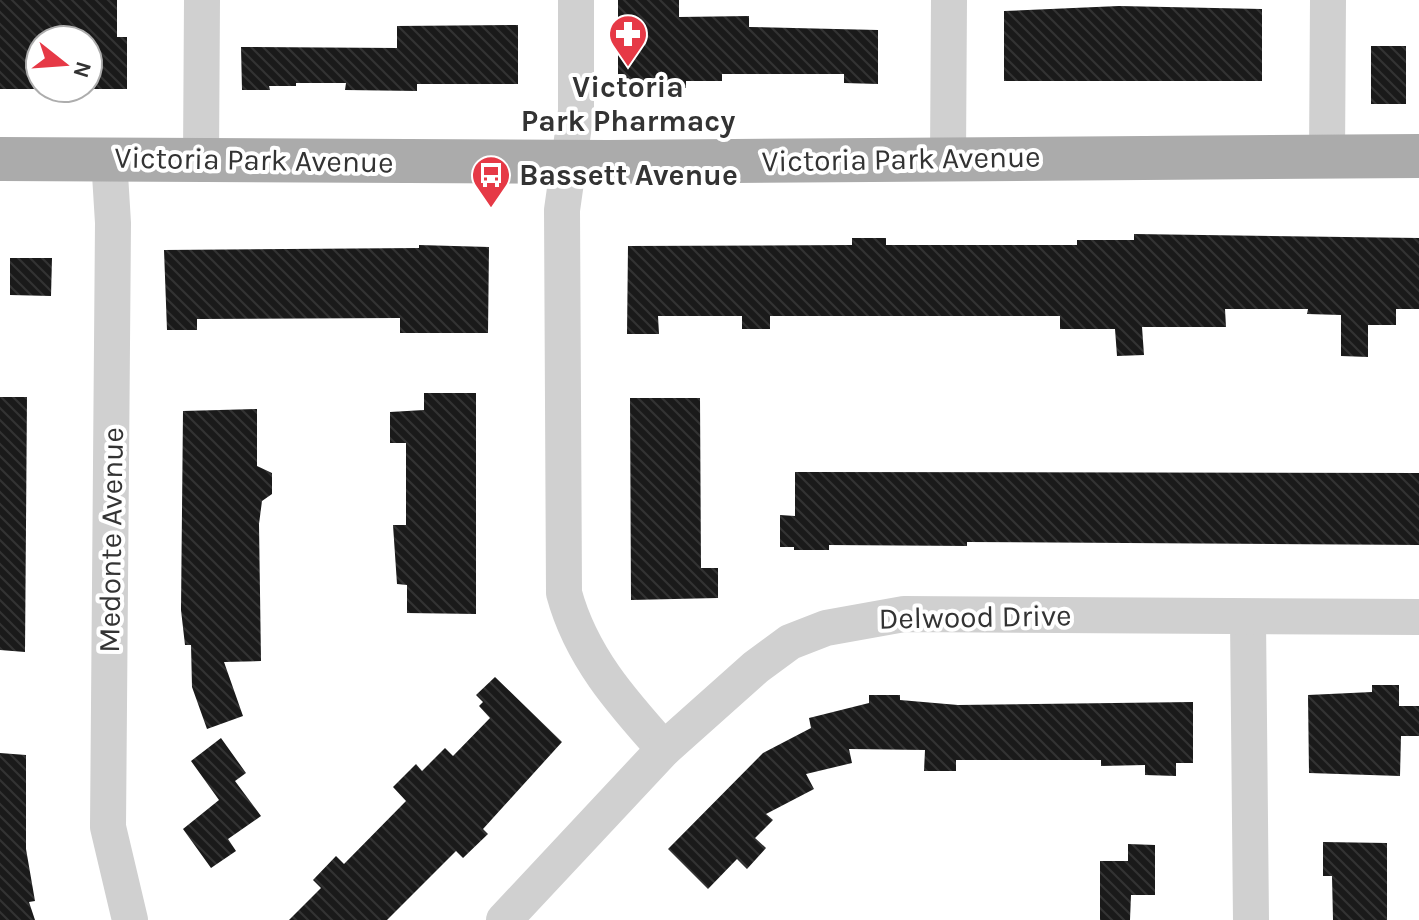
<svg xmlns="http://www.w3.org/2000/svg" width="1419" height="920" font-family="Karla,sans-serif">
<style>
.building{fill:url(#building-back-hatch)}
.lines{fill:none;stroke-linecap:round;stroke-linejoin:round}
.minor{stroke:#d0d0d0;stroke-width:36}
.major{stroke:#ababab;stroke-width:44}
.labels{text-anchor:middle;stroke-width:8;stroke-linejoin:round;paint-order:stroke}
.poi-label{font-size:30px;font-weight:bold;fill:#333;stroke:#fff}
.street-label{font-size:30px;fill:#333;stroke:#fff}
</style>
<defs>
<pattern id="building-back-hatch" width="6" height="6" patternUnits="userSpaceOnUse" patternTransform="scale(2)"><rect width="6" height="6" fill="#1a1a1a"/><path d="M-1 5l2 2M0 0l6 6M5-1l2 2" fill="none" stroke="#333"/></pattern>
</defs>
<rect width="100%" height="100%" fill="#fff"/>
<g class="building">
<polygon points="0,0 117,0 117,37 127,37 127,89 88,89 88,40 40,40 40,89 0,89"/>
<polygon points="618,0 679,0 679,17 749,16 749,27 878,30 878,84 844,83 844,74 722,74 722,81 686,81 686,88 618,88"/>
<polygon points="1119,6 1262,9 1262,81 1004,81 1004,11"/>
<polygon points="518,25 518,84 417,84 417,91 345,90 346,83 296,83 296,86 269,86 270,90 242,90 241,47 397,48 397,26"/>
<rect x="1371" y="46" width="35" height="58"/>
<polygon points="1134,234 1419,238 1419,309 1396,309 1396,325 1368,325 1368,357 1341,356 1341,315 1307,314 1308,309 1225,309 1226,327 1142,327 1144,355 1117,356 1115,329 1060,329 1060,316 770,316 770,329 742,329 742,316 658,316 659,334 627,334 628,246 852,245 852,238 886,238 886,245 1077,245 1077,240 1134,240"/>
<polygon points="419,245 489,247 488,333 400,333 400,318 197,319 197,330 167,330 164,250 419,248"/>
<polygon points="10,258 52,258 51,296 10,295"/>
<polygon points="424,393 476,393 476,614 407,613 407,585 397,584 393,525 406,525 406,443 390,443 390,412 424,410"/>
<polygon points="0,397 27,397 25,652 0,650"/>
<polygon points="630,398 700,398 701,568 718,568 718,598 631,600"/>
<polygon points="257,409 257,466 272,473 272,494 262,501 259,524 261,661 224,662 243,716 207,729 192,687 191,645 185,645 181,610 183,411"/>
<polygon points="795,472 1419,473 1419,545 967,542 967,546 829,545 829,550 794,550 794,547 780,547 780,515 795,516"/>
<polygon points="495,677 562,742 483,829 488,834 463,858 456,851 387,920 289,920 321,888 313,880 336,856 344,864 406,801 393,787 416,764 422,771 445,748 453,756 490,718 479,706 483,702 476,695"/>
<polygon points="1372,685 1399,685 1399,706 1419,706 1419,736 1401,736 1400,776 1309,773 1308,695 1372,692"/>
<polygon points="869,695 900,695 900,700 958,705 1193,702 1193,763 1176,763 1176,776 1145,775 1145,765 1101,766 1101,760 956,760 956,771 924,771 925,750 849,749 852,763 806,774 814,789 766,814 773,820 755,838 766,848 747,869 737,859 708,889 668,849 763,753 811,728 809,718 869,703"/>
<polygon points="221,738 246,773 235,781 261,816 228,839 236,851 211,868 183,829 219,800 191,761"/>
<polygon points="0,753 26,755 26,849 35,901 29,902 35,920 0,920"/>
<polygon points="1323,842 1387,843 1387,920 1333,920 1332,876 1323,876"/>
<polygon points="1128,844 1155,845 1155,895 1131,895 1130,920 1100,920 1100,861 1128,861"/>
</g>
<g class="lines">
<g class="minor">
<path d="M576 0V111L562 210 564 593C581 656 621 701 664 749"/>
<polyline points="948,157 949,0"/>
<polyline points="1327,157 1328,0"/>
<polyline points="109,158 113,223 108,827 130,920"/>
<polyline points="201,158 202,0"/>
<polyline points="1248,619 1251,920"/>
<polyline points="504,920 664,749 756,667 790,642 826,628 904,614 1419,617"/>
</g>
<polyline class="major" points="0,159 608,162 1419,156"/>
</g>
<defs>
<symbol id="pharmacy-pin" viewBox="-11 -11 22 30"><path d="M0 17L-7.5 6A9.5 9.5 0 1 1 7.5 6Z" fill="#e63946" stroke="#fff"/><path d="M-2-6h4v4h4v4h-4v4h-4v-4h-4v-4h4Z" fill="#fff"/></symbol>
<symbol id="bus-pin" viewBox="-11 -11 22 30"><path d="M0 17L-7.5 6A9.5 9.5 0 1 1 7.5 6Z" fill="#e63946" stroke="#fff"/><path d="M-5-6H5V4H4V6H2V4H-2V6H-4V4H-5ZM-3.5-4V0h7V-4ZM-3.5 1.2v1.5H-2V1.2ZM2 1.2v1.5H3.5V1.2Z" fill="#fff"/></symbol>
</defs>
<g fill-rule="evenodd">
<use href="#pharmacy-pin" x="606" y="12" width="44" height="60"/>
<use href="#bus-pin" x="469" y="153" width="44" height="60"/>
</g>
<g class="labels">
<g class="poi-label">
<text x="628" y="97">Victoria<tspan x="628" dy="34">Park Pharmacy</tspan></text>
<text x="519" y="185" text-anchor="start">Bassett Avenue</text>
</g>
<g class="street-label">
<text transform="translate(901 159) rotate(-1)" y="10">Victoria Park Avenue</text>
<text transform="translate(254 160) rotate(1)" y="10">Victoria Park Avenue</text>
<text transform="translate(111 540) rotate(-89)" y="10">Medonte Avenue</text>
<text transform="translate(975 617) rotate(-1)" y="10">Delwood Drive</text>
</g>
</g>
<g transform="translate(64 64) rotate(107)"><circle r="38" fill="#ffffff" stroke="#adadad" stroke-width="2"/>
<path d="M0-6L14 30L0 20L-14 30Z" fill="#e63946"/>
<text y="-12" font-size="22" font-weight="bold" text-anchor="middle" fill="#333333">N</text>
</g>
</svg>
